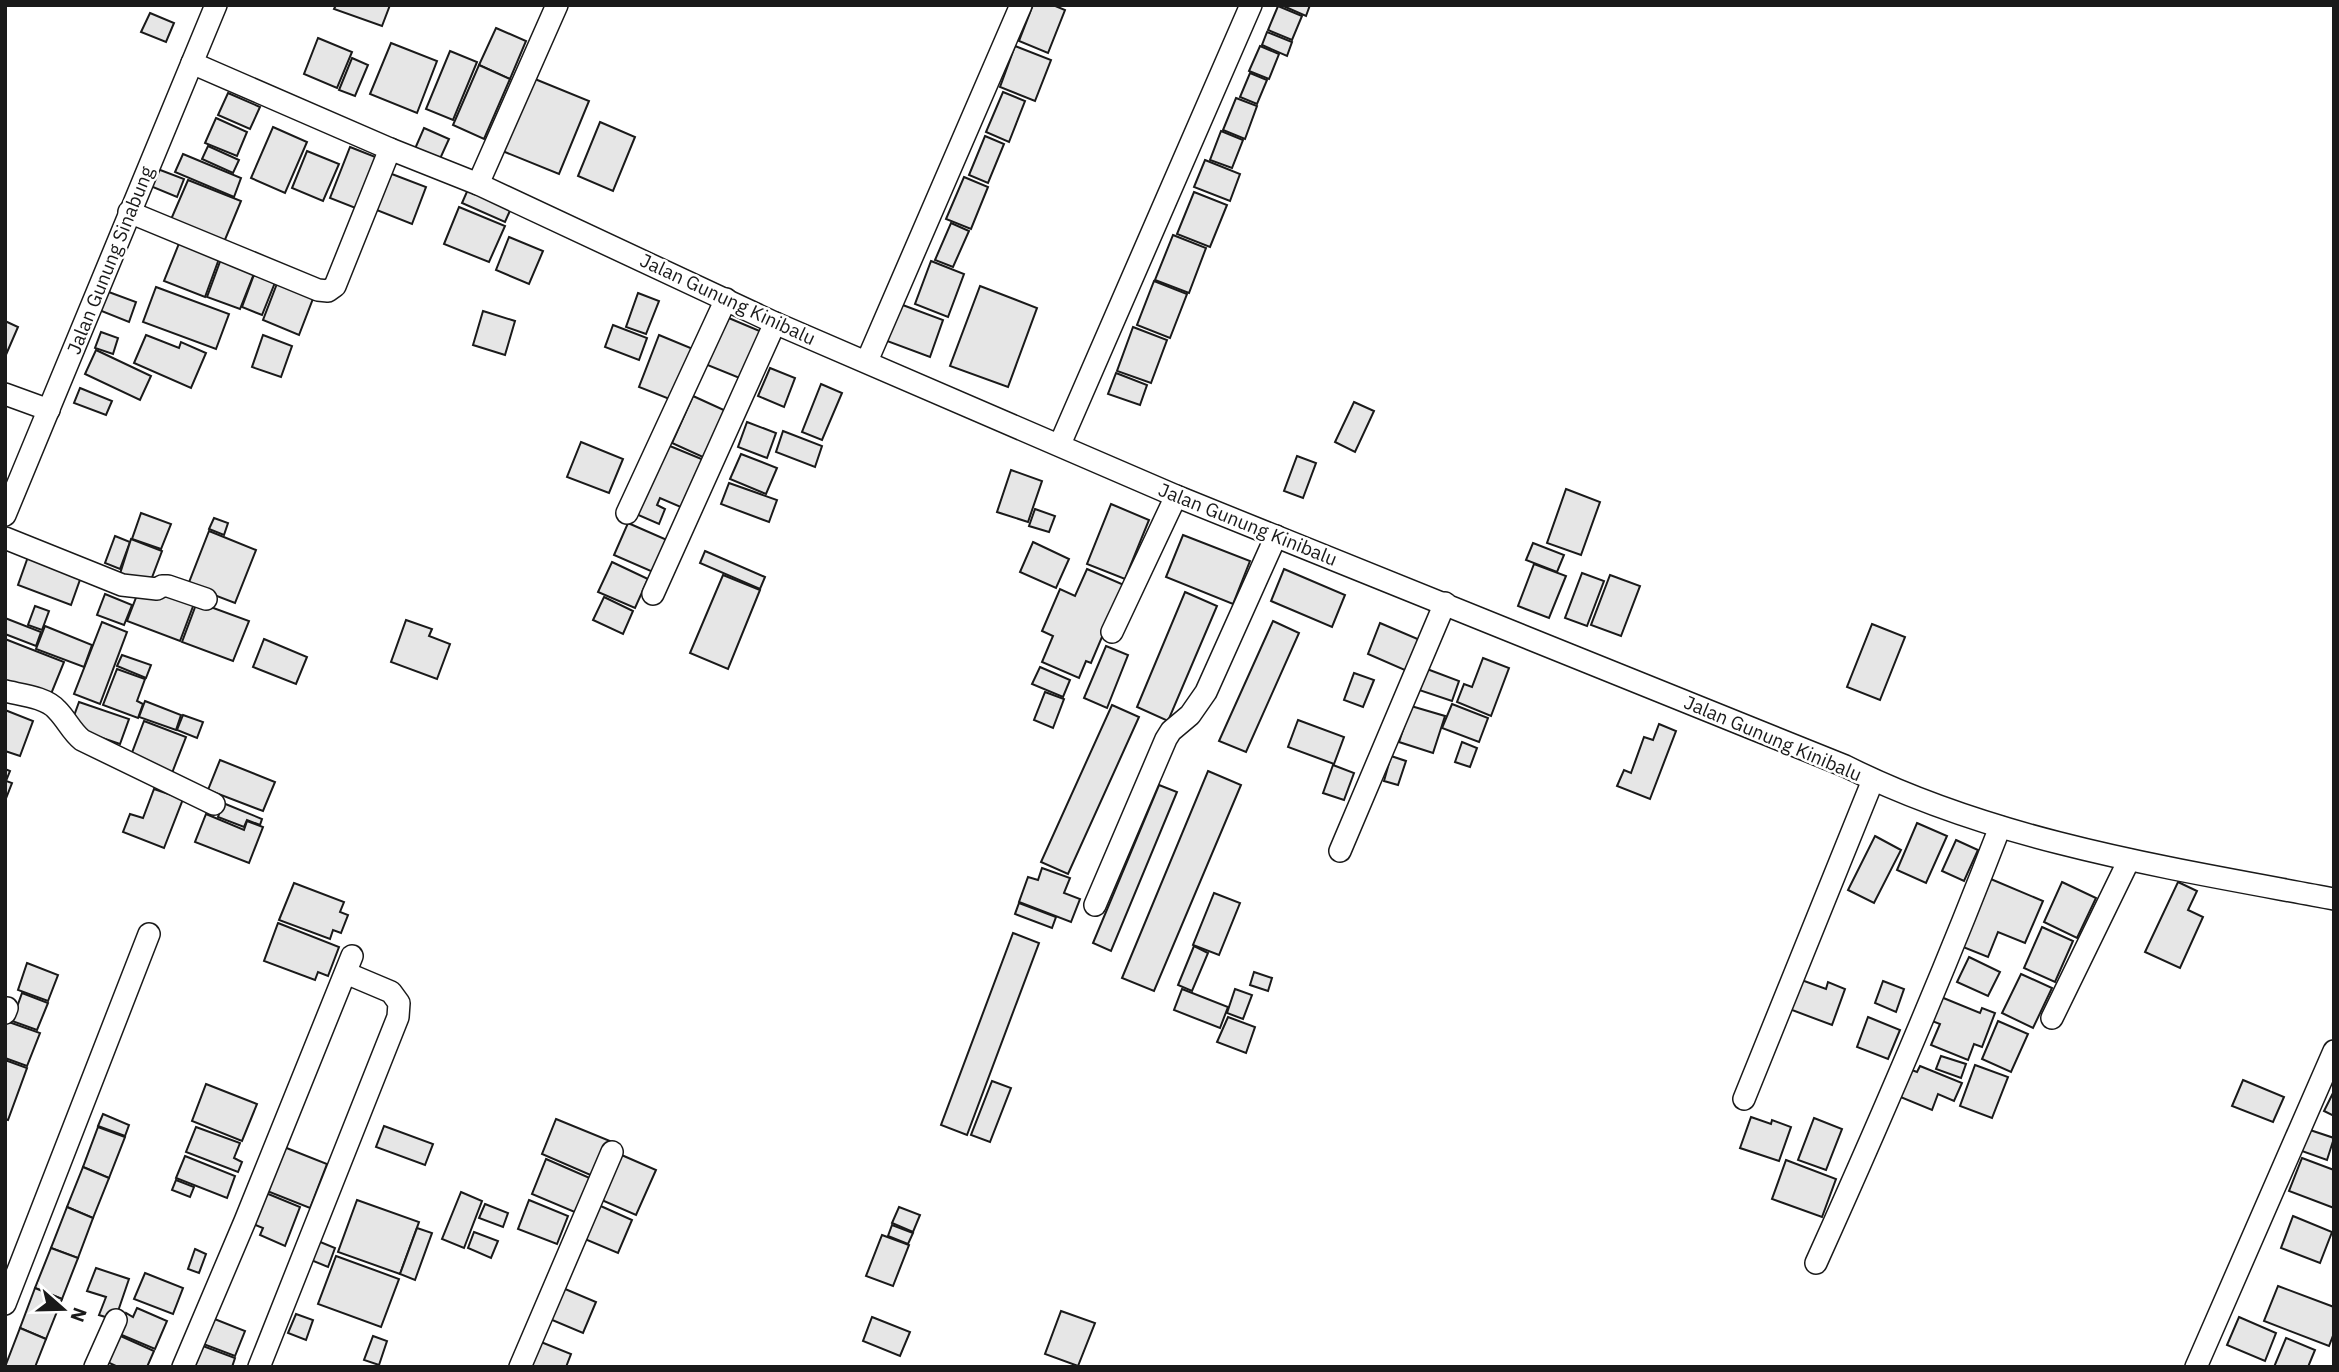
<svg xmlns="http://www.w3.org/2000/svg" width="2339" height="1372" font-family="'IBM Plex Sans',sans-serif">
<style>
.building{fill:#e6e6e6;stroke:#1a1a1a;stroke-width:2}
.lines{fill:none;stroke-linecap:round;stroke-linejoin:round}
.street-casing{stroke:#1a1a1a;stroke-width:24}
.street{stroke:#fff;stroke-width:21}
.labels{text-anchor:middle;stroke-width:5;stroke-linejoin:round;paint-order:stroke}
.street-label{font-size:19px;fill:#1a1a1a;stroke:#fff}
</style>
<rect width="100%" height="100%" fill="#fff"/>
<g class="building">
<polygon points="336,5 390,5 382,26 334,9"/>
<polygon points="1033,5 1053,5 1065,10 1048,53 1019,41"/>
<polygon points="1281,5 1310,5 1306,16"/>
<polygon points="1278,6 1302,16 1292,40 1268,30"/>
<polygon points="150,13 174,23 166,42 141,32"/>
<polygon points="496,28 526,41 510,79 479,65"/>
<polygon points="1267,32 1292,42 1287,56 1262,45"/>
<polygon points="318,38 352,52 337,88 304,74"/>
<polygon points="391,43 437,61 417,113 370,94"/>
<polygon points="1015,46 1051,60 1035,101 1000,87"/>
<polygon points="1260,46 1279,54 1269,79 1249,71"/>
<polygon points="450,51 477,62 453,120 426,109"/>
<polygon points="352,58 368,65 355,96 339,90"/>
<polygon points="479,65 510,79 484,139 453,125"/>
<polygon points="1250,73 1267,80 1257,104 1240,97"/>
<polygon points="530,77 589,101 559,174 500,150"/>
<polygon points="1003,92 1025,101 1009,142 986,132"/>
<polygon points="228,93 260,107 250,129 218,115"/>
<polygon points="1236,98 1257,106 1245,139 1223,130"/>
<polygon points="216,118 247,132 237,156 205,143"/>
<polygon points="600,122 635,137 613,191 578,176"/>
<polygon points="273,127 307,142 285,193 251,178"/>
<polygon points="424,128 449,139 439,161 414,151"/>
<polygon points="1221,131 1243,140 1232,168 1210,160"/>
<polygon points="985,136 1004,144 988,183 969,175"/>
<polygon points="208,146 239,160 233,173 202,159"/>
<polygon points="350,147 378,158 358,209 330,198"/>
<polygon points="307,151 339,164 323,201 292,188"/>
<polygon points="183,154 241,178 234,197 175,172"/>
<polygon points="1205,160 1240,174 1230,201 1194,187"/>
<polygon points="155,168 184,179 177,197 148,185"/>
<polygon points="384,171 426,187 412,224 369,207"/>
<polygon points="964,177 988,187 971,229 946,219"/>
<polygon points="188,180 241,201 222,247 169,224"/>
<polygon points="469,187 512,206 505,222 462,203"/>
<polygon points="1194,192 1227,205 1210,247 1177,234"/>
<polygon points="459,207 505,226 489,262 444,244"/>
<polygon points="951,223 969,231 953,267 935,260"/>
<polygon points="1173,235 1206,248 1189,293 1155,280"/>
<polygon points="509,237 543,251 529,284 496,270"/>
<polygon points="180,241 220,256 205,297 164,281"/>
<polygon points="221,259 255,271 240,309 207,297"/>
<polygon points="931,261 964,274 948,317 915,304"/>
<polygon points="255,272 276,280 262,315 242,307"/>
<polygon points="278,281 314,296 299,335 263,320"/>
<polygon points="1154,281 1187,294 1170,338 1137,325"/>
<polygon points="980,286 1037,308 1008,387 950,366"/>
<polygon points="156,287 229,314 216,349 143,322"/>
<polygon points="106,291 136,302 129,322 99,310"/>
<polygon points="638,293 659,301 646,334 626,327"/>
<polygon points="900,304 943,320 930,357 887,341"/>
<polygon points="483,311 515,321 505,355 473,345"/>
<polygon points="724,316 762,332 742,379 705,364"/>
<polygon points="5,321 18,327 5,357"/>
<polygon points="613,325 647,338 639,360 605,347"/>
<polygon points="1133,327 1167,340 1151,383 1117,371"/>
<polygon points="101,332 118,338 113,354 95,348"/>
<polygon points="146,335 179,348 181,342 206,353 191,388 134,363"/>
<polygon points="263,335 292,346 281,377 252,367"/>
<polygon points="659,335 693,349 672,400 639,387"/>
<polygon points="96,350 151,376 140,400 85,374"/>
<polygon points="770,368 795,378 784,407 758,396"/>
<polygon points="1116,373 1147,385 1140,405 1108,394"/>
<polygon points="821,384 842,393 822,440 802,432"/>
<polygon points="80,388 112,401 106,415 74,403"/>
<polygon points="693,396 726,411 705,458 672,443"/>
<polygon points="1354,402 1374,411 1355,452 1335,442"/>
<polygon points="747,422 776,433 767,458 738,447"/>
<polygon points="783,431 822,446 815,467 776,452"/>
<polygon points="581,442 623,459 609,493 567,477"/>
<polygon points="665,444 704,460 683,508 660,498 657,505 665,509 659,524 636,514"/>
<polygon points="741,454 777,468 766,494 730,479"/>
<polygon points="1297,456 1316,463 1303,498 1284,491"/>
<polygon points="1011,470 1042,481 1028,522 997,512"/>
<polygon points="729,483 777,500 769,522 721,504"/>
<polygon points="1566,489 1600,502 1581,555 1547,543"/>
<polygon points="1111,504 1149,520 1125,579 1087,564"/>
<polygon points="1035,509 1055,516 1049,532 1029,526"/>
<polygon points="141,513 171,524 161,549 132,539"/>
<polygon points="214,518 228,523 224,535 209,529"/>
<polygon points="628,523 667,540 653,572 614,555"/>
<polygon points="209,531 256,550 235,603 188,585"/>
<polygon points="1183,535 1250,561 1233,604 1166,577"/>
<polygon points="115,536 130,542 120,569 105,563"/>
<polygon points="131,539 162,551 148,588 119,577"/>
<polygon points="1033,542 1069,559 1056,588 1020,572"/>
<polygon points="1533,543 1564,555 1557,572 1526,560"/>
<polygon points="705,551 765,577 760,589 700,563"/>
<polygon points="29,554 82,574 71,605 18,585"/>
<polygon points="612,562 648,579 635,608 598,592"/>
<polygon points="1534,564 1566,576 1549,618 1518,606"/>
<polygon points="1087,569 1124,585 1091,663 1086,661 1079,678 1042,662 1053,636 1042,631 1060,589 1075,596"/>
<polygon points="1284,569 1345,595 1332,627 1271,601"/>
<polygon points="1582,573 1604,581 1587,626 1565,618"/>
<polygon points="723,575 760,590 728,669 690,653"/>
<polygon points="1610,575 1640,586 1621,636 1591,625"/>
<polygon points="139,590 195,601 180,641 127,621"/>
<polygon points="1185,592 1217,606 1168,721 1137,707"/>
<polygon points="105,594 132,605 124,625 97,615"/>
<polygon points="604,597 633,611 623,634 593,620"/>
<polygon points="197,602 249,621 233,661 182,642"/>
<polygon points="35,606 49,611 42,630 28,625"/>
<polygon points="5,618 41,632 36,646 5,634"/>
<polygon points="406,620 432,629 429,636 450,644 437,679 391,662"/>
<polygon points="1273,621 1299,633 1246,752 1219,741"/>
<polygon points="102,622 127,632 100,704 74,694"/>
<polygon points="1380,623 1420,640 1407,671 1368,654"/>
<polygon points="1872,624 1905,637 1880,700 1847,687"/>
<polygon points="45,626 92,645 84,667 36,649"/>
<polygon points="5,639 64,662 49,699 5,681"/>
<polygon points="264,639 307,657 296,684 253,667"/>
<polygon points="1106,646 1128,655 1107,708 1084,698"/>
<polygon points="122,655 151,665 146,678 117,666"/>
<polygon points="1483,658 1509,668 1491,716 1457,702 1464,684 1472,687"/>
<polygon points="1040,667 1070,680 1063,697 1032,684"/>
<polygon points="117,669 145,679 137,701 143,704 138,718 103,705"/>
<polygon points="1427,669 1459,681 1452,701 1419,690"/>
<polygon points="1354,673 1374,680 1363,707 1344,700"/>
<polygon points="1045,692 1064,699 1053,728 1034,720"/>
<polygon points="145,701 181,715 176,730 139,717"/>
<polygon points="79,702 129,719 120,744 70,727"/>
<polygon points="1452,704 1488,718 1479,742 1442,728"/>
<polygon points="1112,705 1139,717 1068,874 1041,862"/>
<polygon points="1411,706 1445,716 1433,753 1399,742"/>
<polygon points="5,710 33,721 20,756 5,751"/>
<polygon points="183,715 203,722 197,738 177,730"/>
<polygon points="1298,720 1344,737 1334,764 1288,747"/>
<polygon points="144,721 186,737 172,773 130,758"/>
<polygon points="1659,724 1676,731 1650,799 1617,786 1624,770 1631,773 1644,737 1653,740"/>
<polygon points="1462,742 1477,748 1470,767 1455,762"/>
<polygon points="1391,756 1406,761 1398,785 1384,781"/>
<polygon points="220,760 275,782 263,811 208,790"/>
<polygon points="1333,765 1354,773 1344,800 1323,793"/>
<polygon points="5,769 10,771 6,781 12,783 5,801"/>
<polygon points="1208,771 1241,785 1154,991 1122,978"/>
<polygon points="1159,785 1177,792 1111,951 1093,943"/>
<polygon points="154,789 183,799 164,848 123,832 130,814 143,818"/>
<polygon points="223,803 262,819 260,825 247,820 244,827 218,817"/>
<polygon points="206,814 244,830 247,821 263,827 249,863 195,842"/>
<polygon points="1917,823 1947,836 1926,883 1897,870"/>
<polygon points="1875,836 1901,850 1874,903 1848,890"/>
<polygon points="1956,840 1978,850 1964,881 1942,871"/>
<polygon points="1042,868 1070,878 1064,893 1080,899 1071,922 1019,902 1028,877 1038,880"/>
<polygon points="1986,877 2043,901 2025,943 1998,932 1988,957 1958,945"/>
<polygon points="2062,882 2096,898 2077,938 2044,922"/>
<polygon points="2178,882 2197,891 2188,910 2203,917 2180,968 2145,952"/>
<polygon points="294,883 344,902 340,912 348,915 341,933 333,930 330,939 279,920"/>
<polygon points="1214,893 1240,903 1219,955 1193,945"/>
<polygon points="1019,903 1056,917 1052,928 1015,914"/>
<polygon points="278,923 339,947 328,976 318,972 315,980 264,961"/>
<polygon points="2042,927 2073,941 2055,982 2024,968"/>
<polygon points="1013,933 1039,943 967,1135 941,1125"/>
<polygon points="1194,946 1208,953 1192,991 1178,985"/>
<polygon points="1969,957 2000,972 1988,996 1957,982"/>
<polygon points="27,963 58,975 48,1001 18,990"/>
<polygon points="1254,972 1272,978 1268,991 1250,985"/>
<polygon points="2021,974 2052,988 2033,1028 2002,1013"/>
<polygon points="1796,978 1826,989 1828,982 1845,989 1832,1025 1784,1007"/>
<polygon points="1883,981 1904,989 1896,1012 1875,1003"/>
<polygon points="1182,989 1228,1007 1220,1028 1174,1010"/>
<polygon points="1235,989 1252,995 1243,1019 1227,1013"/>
<polygon points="22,993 48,1003 37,1030 12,1021"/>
<polygon points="1941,997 1980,1013 1982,1008 1995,1013 1982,1047 1974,1044 1968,1060 1931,1045 1940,1024 1932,1021"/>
<polygon points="1228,1017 1255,1027 1246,1053 1217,1042"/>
<polygon points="1868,1017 1900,1030 1888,1059 1857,1047"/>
<polygon points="6,1021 40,1033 27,1066 5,1058"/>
<polygon points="1998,1021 2028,1034 2011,1072 1982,1059"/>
<polygon points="1941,1056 1966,1064 1961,1078 1936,1069"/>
<polygon points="5,1060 27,1068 8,1120 5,1119"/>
<polygon points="1975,1065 2008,1077 1992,1118 1960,1106"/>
<polygon points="1920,1066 1962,1083 1954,1101 1938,1094 1932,1110 1898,1096 1909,1069 1917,1072"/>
<polygon points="2243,1080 2284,1097 2273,1122 2232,1106"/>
<polygon points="992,1081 1011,1088 990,1142 971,1135"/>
<polygon points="206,1084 257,1104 242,1141 192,1121"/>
<polygon points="2334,1091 2334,1116 2324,1111"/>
<polygon points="103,1114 129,1125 125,1136 98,1126"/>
<polygon points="1751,1117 1771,1124 1772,1120 1791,1127 1779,1161 1740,1148"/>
<polygon points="1814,1118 1842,1129 1826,1170 1798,1160"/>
<polygon points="556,1119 610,1141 595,1177 542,1154"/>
<polygon points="384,1126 433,1144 425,1165 376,1147"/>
<polygon points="98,1127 125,1137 109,1178 83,1167"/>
<polygon points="196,1127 240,1143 234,1158 242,1162 238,1172 186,1152"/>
<polygon points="2307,1129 2334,1138 2327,1160 2299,1150"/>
<polygon points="279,1145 327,1164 310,1208 262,1189"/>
<polygon points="617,1153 656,1170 636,1215 597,1198"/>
<polygon points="185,1156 235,1176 227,1198 176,1178"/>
<polygon points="2302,1158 2334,1170 2334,1208 2289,1191"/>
<polygon points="546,1159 592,1179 577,1213 532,1194"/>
<polygon points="1786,1160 1836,1179 1822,1217 1772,1199"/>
<polygon points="83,1167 109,1178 93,1218 67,1207"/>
<polygon points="176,1180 194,1187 190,1197 172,1190"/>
<polygon points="261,1191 300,1207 285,1246 260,1235 263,1228 248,1222"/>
<polygon points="461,1192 482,1201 464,1248 442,1239"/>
<polygon points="357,1200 419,1222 400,1274 338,1252"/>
<polygon points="529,1200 568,1216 557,1244 518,1229"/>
<polygon points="594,1203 632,1220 618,1253 580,1237"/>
<polygon points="485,1204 508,1213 503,1227 479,1218"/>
<polygon points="67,1207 93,1218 78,1258 51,1248"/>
<polygon points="899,1207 920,1215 913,1232 892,1223"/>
<polygon points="2293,1216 2332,1232 2320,1263 2281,1248"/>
<polygon points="892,1225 913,1233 908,1244 888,1236"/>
<polygon points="417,1228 432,1233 415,1280 400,1274"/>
<polygon points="474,1232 498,1241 491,1258 468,1248"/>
<polygon points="882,1235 909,1245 893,1286 866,1276"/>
<polygon points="313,1239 335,1248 328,1267 306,1258"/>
<polygon points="51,1248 78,1258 62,1299 35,1288"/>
<polygon points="195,1249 206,1254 199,1273 188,1269"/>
<polygon points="336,1256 399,1279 381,1327 318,1304"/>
<polygon points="96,1268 129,1279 115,1320 99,1315 106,1297 87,1291"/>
<polygon points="145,1273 183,1288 173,1314 134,1299"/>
<polygon points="558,1286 596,1302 583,1333 545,1317"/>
<polygon points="2278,1286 2334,1307 2334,1333 2329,1346 2264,1321"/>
<polygon points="35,1288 62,1299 46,1339 20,1328"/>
<polygon points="137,1308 167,1321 155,1349 117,1333 126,1313 133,1317"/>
<polygon points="1061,1311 1095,1323 1078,1366 1045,1354"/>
<polygon points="296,1314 313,1320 306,1340 288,1333"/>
<polygon points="207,1316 245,1331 235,1356 198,1342"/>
<polygon points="872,1317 910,1332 900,1356 863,1341"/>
<polygon points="2239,1317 2276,1333 2265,1361 2227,1345"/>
<polygon points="20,1328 46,1339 35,1367 5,1367"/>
<polygon points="114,1333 154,1351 147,1367 118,1367 103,1360"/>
<polygon points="373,1336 387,1341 379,1365 364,1360"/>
<polygon points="2286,1338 2315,1350 2308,1367 2274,1367"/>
<polygon points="536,1340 571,1354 566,1367 525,1367"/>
<polygon points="195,1343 235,1358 232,1367 187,1367"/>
</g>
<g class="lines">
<defs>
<g id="street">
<path d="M192 63 390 149 478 184 775 323 1176 496 1845 766C1997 842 2169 868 2334 899"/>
<polyline points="478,184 557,5"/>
<polyline points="129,212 318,290 328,291 335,286 390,149"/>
<polyline points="867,361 1021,5"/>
<polyline points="5,394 49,410"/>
<polyline points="1060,444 1251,5"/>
<polyline points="627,513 726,299"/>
<polyline points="5,515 216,5"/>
<polyline points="5,538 122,585 157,589 162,586 168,586 206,599"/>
<polyline points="653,594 775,323"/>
<polyline points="1112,632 1176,496"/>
<path d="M5 691C21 695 46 697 57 710 67 720 71 731 82 740L214 804"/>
<polyline points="1340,851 1445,603"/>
<polyline points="1095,905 1166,739 1171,731 1190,715 1206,692 1276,536"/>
<polyline points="5,1013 7,1008"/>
<polyline points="2052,1018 2129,860"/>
<polyline points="1744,1099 1873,780"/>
<path d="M1816 1263C1881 1119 1943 975 2000 827"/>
<polyline points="5,1304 149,934"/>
<polyline points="95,1367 116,1320"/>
<polyline points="183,1367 245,1221 352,956"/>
<polyline points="259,1367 398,1017 399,1003 391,992 346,973"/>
<polyline points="520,1367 612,1152"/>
<polyline points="2196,1367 2334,1051"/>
</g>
</defs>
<use href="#street" class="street-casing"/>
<use href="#street" class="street"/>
</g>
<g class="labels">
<g class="street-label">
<text transform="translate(110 260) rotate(-68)" y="7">Jalan Gunung Sinabung</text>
<text transform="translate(728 299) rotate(25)" y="7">Jalan Gunung Kinibalu</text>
<text transform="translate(1248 524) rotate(22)" y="7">Jalan Gunung Kinibalu</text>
<text transform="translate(1773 738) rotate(23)" y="7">Jalan Gunung Kinibalu</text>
</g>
</g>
<rect width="2339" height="1372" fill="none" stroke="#1a1a1a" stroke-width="14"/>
<g transform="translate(63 1309) rotate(110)" stroke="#ffffff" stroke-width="5" paint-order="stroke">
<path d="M0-5L12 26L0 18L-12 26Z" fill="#1a1a1a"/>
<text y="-10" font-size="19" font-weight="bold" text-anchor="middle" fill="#1a1a1a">N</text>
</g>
</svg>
